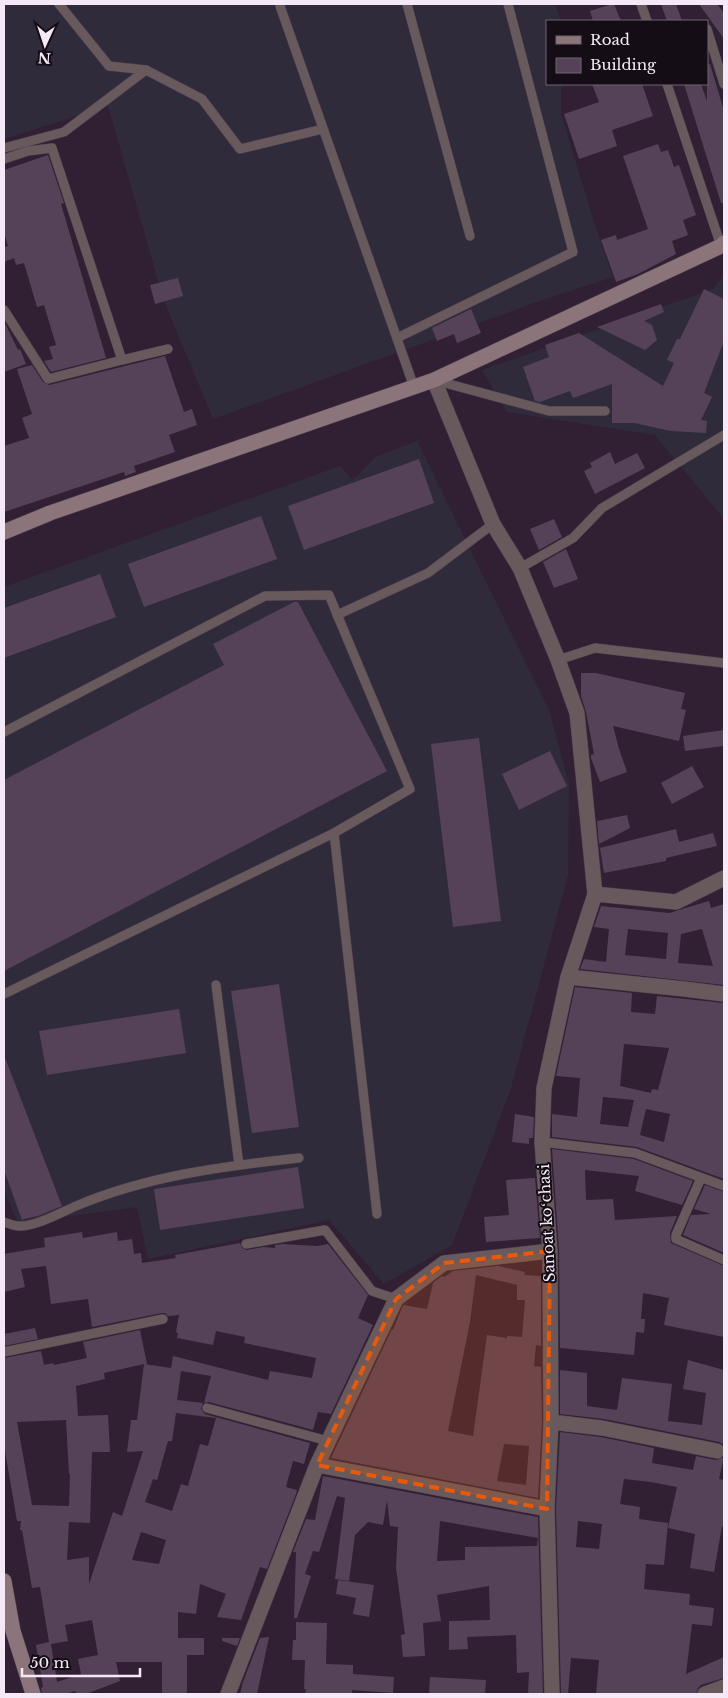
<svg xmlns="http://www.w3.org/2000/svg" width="728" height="1698" font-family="'Libre Baskerville',serif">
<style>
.industrial{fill:#302b3b}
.building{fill:#554258;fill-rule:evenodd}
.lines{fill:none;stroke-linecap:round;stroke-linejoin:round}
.lane-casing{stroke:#4c3c4f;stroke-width:10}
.street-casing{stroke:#4c3c4f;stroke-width:16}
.secondary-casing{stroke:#4c3c4f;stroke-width:16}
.lane{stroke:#68595c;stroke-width:9}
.street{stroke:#68595c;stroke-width:15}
.secondary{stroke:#8c757a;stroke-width:15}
.marked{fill:#e8590c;fill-opacity:0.2;stroke:#e8590c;stroke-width:4;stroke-dasharray:10 6;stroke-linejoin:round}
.labels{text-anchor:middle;stroke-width:4;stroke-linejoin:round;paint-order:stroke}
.street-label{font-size:15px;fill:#f5e9f7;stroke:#140d16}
</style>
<rect width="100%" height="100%" fill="#312034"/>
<g class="industrial">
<polygon points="4,4 555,4 561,21 547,21 547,84 561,84 561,114 595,225 613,277 545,299 213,419 164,301 108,106 4,139"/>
<polygon points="724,276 724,519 655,435 507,412 482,370 713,289"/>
<polygon points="417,441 549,710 569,784 568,875 511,1088 452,1245 384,1284 329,1220 148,1259 137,1207 18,1223 4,1191 4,587 340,466 353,480 376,457"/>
</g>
<g class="building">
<polygon points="612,4 614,4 621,21 593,21 590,11"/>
<polygon points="661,4 676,4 682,21 667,21"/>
<polygon points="699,4 717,4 724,13 724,39"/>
<polygon points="707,64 710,64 724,111 724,203 721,203 684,84 701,84 707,101"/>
<polygon points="592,84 642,84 653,116 612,130 617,146 579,159 564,114 599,102"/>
<polygon points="658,144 661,152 668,150 674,167 679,165 696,215 683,220 688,235 672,241 676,254 638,274 616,282 601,240 616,235 617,240 648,229 623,156"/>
<polygon points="48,155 64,203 61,204 106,358 51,372 44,361 53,359 49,347 56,345 44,305 37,307 24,263 16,265 14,258 4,262 4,247 8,246 4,232 4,170"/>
<polygon points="178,278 183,296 155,304 150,285"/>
<polygon points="704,289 724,299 724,341 704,393 712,397 701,420 707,421 706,433 671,431 634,423 612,423 612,384 573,398 570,391 540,402 535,401 523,367 549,357 545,345 579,333 663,386 674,363 667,360 677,339 680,339"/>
<polygon points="661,304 664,312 644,321 652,325 657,340 645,350 597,327"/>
<polygon points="471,309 481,333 457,343 454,334 437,341 432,328"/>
<polygon points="4,321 18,350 20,349 26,364 4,372"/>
<polygon points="165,356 184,412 192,409 197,425 169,435 175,452 134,466 136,472 125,476 124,472 4,512 4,446 29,438 22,418 32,414 17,369 32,365 43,382 49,385"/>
<polygon points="610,452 615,464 637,453 645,468 595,494 584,471 592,467 590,463"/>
<polygon points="419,459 434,503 304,550 288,506"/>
<polygon points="261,516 277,559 144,607 128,564"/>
<polygon points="554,519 562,537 539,550 530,529"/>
<polygon points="566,549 578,579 554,588 543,562"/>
<polygon points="100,574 116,617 4,658 4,608"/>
<polygon points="294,602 298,602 387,771 4,971 4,780 224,665 213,644"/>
<polygon points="581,673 596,673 685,693 681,709 686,710 679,741 613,726 619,749 627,772 600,782 591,758 591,755 594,754 586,712 581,696"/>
<polygon points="724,730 724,746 685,751 683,736"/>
<polygon points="479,738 501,921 453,927 431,744"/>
<polygon points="550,751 567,786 519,810 502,774"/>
<polygon points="692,766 704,787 672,804 661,783"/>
<polygon points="627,815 630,828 599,844 597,821"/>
<polygon points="676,829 679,842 713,833 717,846 666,858 666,861 604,873 600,848"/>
<path d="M709 901 711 908 724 904V985L580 969 584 959 606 962 609 929 594 927 601 906 669 913ZM628 929 668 933 666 959 625 955ZM702 929 713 966 678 963 681 934Z"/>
<polygon points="279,984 299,1127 252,1133 231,991"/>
<path d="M575 987 632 993 631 1012 655 1014 657 996 724 1003V1179L637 1147 552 1137V1114L577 1117 580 1078 556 1076ZM624 1044 669 1048 658 1090 652 1089 651 1093 620 1086ZM603 1097 634 1100 628 1127 600 1124ZM646 1109 670 1114 664 1142 640 1135Z"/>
<polygon points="179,1009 186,1053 47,1075 39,1031"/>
<polygon points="4,1055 62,1206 38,1216 24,1219 22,1220 4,1170"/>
<polygon points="515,1114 534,1117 533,1138 529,1138 529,1144 512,1142"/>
<polygon points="552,1149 634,1159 693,1181 682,1205 635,1191 639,1176 585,1170 586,1200 613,1199 615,1220 677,1216 670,1233 671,1243 724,1266 724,1337 664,1325 669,1298 643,1293 641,1319 645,1319 644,1333 636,1332 634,1355 560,1348 559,1251"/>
<polygon points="298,1167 304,1208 160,1230 154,1189"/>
<polygon points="535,1178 540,1238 486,1242 484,1217 509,1215 506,1180"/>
<polygon points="705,1185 724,1192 724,1253 683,1235 691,1215 711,1214 694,1209"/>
<path d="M82 1232 83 1238 117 1232 118 1241 132 1239 134 1254 141 1253 142 1263 176 1258 175 1255 240 1243 242 1248 247 1250 263 1247 275 1248V1245L283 1244 317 1246 328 1244 368 1295 358 1318 373 1325 331 1414 318 1412 313 1430 209 1402 204 1403 211 1376 181 1371 177 1400 203 1403 201 1409 205 1414 310 1443 304 1464 293 1461 286 1487 297 1490 296 1494 267 1569 260 1567 241 1620 217 1617 226 1594 200 1584 196 1614 178 1612V1638H204V1655H187V1694H162V1662H116L120 1681 86 1694H77L75 1691 65 1694H42L41 1688 43 1687 36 1645 49 1642 40 1587 32 1588 22 1530H20L21 1521H17L4 1445V1358L41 1351 44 1365 53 1363 54 1365 87 1358 83 1342 140 1330 147 1364H144L171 1368 173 1356 268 1380 270 1371 312 1378 316 1358 244 1343 245 1337 216 1331 213 1345 177 1338 178 1333 176 1332 179 1315 168 1316 165 1313H162L92 1327 88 1299 51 1304 46 1266 21 1269 25 1287 4 1292V1254L45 1247 44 1238ZM144 1364 137 1420H131L127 1452 143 1451 122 1516 113 1512 89 1584V1557L67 1560 69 1522 90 1523 92 1452H110L108 1415 78 1416 76 1386 105 1379 104 1373ZM176 1413 216 1418 208 1446 200 1444 188 1486 181 1484 172 1511 145 1502 153 1479 157 1480 168 1441H172ZM66 1420 69 1474H70L69 1506 32 1505 17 1422ZM141 1532 166 1540 159 1564 132 1560ZM92 1620 98 1655 78 1659 81 1674 57 1682 51 1644 68 1641 65 1625Z"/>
<path d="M498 1266 525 1272 524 1275 541 1276V1346L536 1345 534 1366 541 1367 542 1422 538 1498 331 1458 392 1329 393 1330 403 1305 427 1309 433 1283 442 1276 444 1277 453 1271ZM476 1275 517 1285V1300H525L522 1337 507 1336V1338L487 1335 473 1436 448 1431 470 1322ZM504 1444 529 1446 526 1485 497 1481Z"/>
<polygon points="35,1328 38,1339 4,1346 4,1334"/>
<polygon points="688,1360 724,1370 724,1445 719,1442 604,1419 560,1414 560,1370 587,1373 587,1406 617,1410 622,1378 672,1384 668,1421 702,1425 706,1393 683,1389"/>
<path d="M560 1432 601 1437 654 1448 652 1463 693 1470 696 1456 716 1460 724 1457 719 1479 724 1480V1527L722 1526 714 1572 690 1568 695 1534 668 1528 677 1487 651 1482 624 1479 620 1504 640 1507 639 1519 668 1523 664 1565 646 1564 644 1589 690 1594 689 1605 714 1608 712 1626 692 1624 686 1674 724 1657V1678L701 1685 698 1688 696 1694H596L599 1660 571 1658 568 1694H561L556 1509ZM578 1521 602 1524 599 1549 576 1547Z"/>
<path d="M323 1476 538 1517 543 1694H528L529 1672 517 1673 516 1635 467 1637 468 1649 449 1650V1621L490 1620 489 1586 437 1595 441 1621 423 1623 425 1656 403 1657 401 1635 405 1634 396 1568 398 1527 390 1526 387 1500 383 1525 368 1522 355 1535 349 1581 335 1579 345 1498 337 1496 319 1552 313 1551 305 1574 311 1576 297 1618H294L296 1552H293L306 1519 315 1520ZM440 1521 538 1538 537 1546 465 1547V1560L437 1561Z"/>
<polygon points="338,1580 374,1585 369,1617 353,1614 356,1598 336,1594"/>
<polygon points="296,1622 327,1623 326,1664 353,1665 353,1674 394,1677 393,1693 352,1690 352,1694 305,1694 306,1689 304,1689 305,1660 292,1660 293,1640 296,1640"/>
<polygon points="269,1637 257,1694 240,1694 243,1682 260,1638"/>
<polygon points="222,1638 240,1638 237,1646 222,1641"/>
<polygon points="430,1677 486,1680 485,1694 429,1694"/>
</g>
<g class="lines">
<defs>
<g id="lane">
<polyline points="59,4 109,66 146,70 202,99 240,149 323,129"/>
<polyline points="407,4 470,236"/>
<polyline points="641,4 647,21"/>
<polyline points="280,6 414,387"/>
<polyline points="707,29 724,84"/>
<polyline points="667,84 721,246"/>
<polyline points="4,148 64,132 146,70"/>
<polyline points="4,159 28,151 52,148 122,360 48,379 4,310"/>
<polyline points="397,338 573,252 508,4"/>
<polyline points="122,360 168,349"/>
<polyline points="434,380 549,411 605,411"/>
<polyline points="520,568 573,538 602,508 724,435"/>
<polyline points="337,615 428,573 493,524"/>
<polyline points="558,660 595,648 724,663"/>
<polyline points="4,732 265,596 329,595 410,789 334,833"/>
<polyline points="216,985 239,1165"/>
<polyline points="4,994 334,833 377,1214"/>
<polyline points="542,1142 635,1153 724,1186"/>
<polyline points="701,1178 676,1235 676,1239 724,1260"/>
<path d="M4 1222C8 1223 14 1226 18 1226 35 1227 60 1213 76 1206 147 1176 223 1166 299 1158"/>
<polyline points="246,1244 325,1230 372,1291 396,1299"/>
<polyline points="4,1352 163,1319"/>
<polyline points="207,1408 328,1441"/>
</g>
<g id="street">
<polyline points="434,380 493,524 520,568 558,660 577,713 595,894"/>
<polyline points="568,977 684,989 724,994"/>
<polyline points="551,1422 602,1428 717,1451"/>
<polyline points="317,1465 547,1509"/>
<polyline points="228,1694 317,1465 396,1299 444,1263 550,1251"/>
<polyline points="552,1694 547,1509 551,1422 550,1251 542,1142 544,1088 568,977 595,894 676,902 724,878"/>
<polyline points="705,1694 724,1687"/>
</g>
<g id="secondary">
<polyline points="4,532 50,513 434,380 721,246 724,243"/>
<polyline points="4,1581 13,1631 33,1694"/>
</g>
</defs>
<use href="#lane" class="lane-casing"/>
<use href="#street" class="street-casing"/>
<use href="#secondary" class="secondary-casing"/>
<use href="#lane" class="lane"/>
<use href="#street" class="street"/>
<use href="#secondary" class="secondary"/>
</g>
<path class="marked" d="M550 1251 547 1509 317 1465 396 1299 444 1263Z"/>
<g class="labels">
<g class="street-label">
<text transform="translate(547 1223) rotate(-93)" y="5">Sanoat koʻchasi</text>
</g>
</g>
<rect width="728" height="1698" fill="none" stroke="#f5e9f7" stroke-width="10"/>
<rect x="546" y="20" width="162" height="65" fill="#140d16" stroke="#6e6570"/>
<rect x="556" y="36" width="25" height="8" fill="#8c757a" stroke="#6e6570"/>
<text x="590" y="45" font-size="15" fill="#f5e9f7">Road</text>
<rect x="556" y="58" width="25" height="15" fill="#554258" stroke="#6e6570"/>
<text x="590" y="70" font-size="15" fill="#f5e9f7">Building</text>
<g transform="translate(45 45) rotate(183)" stroke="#140d16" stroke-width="4" paint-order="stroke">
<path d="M0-4L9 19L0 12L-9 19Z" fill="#f5e9f7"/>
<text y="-8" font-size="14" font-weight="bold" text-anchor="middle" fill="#f5e9f7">N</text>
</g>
<path d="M22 1668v8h118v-8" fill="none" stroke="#f5e9f7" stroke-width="2.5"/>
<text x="30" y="1668" font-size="15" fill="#f5e9f7" stroke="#140d16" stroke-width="4" paint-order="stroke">50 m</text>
</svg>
